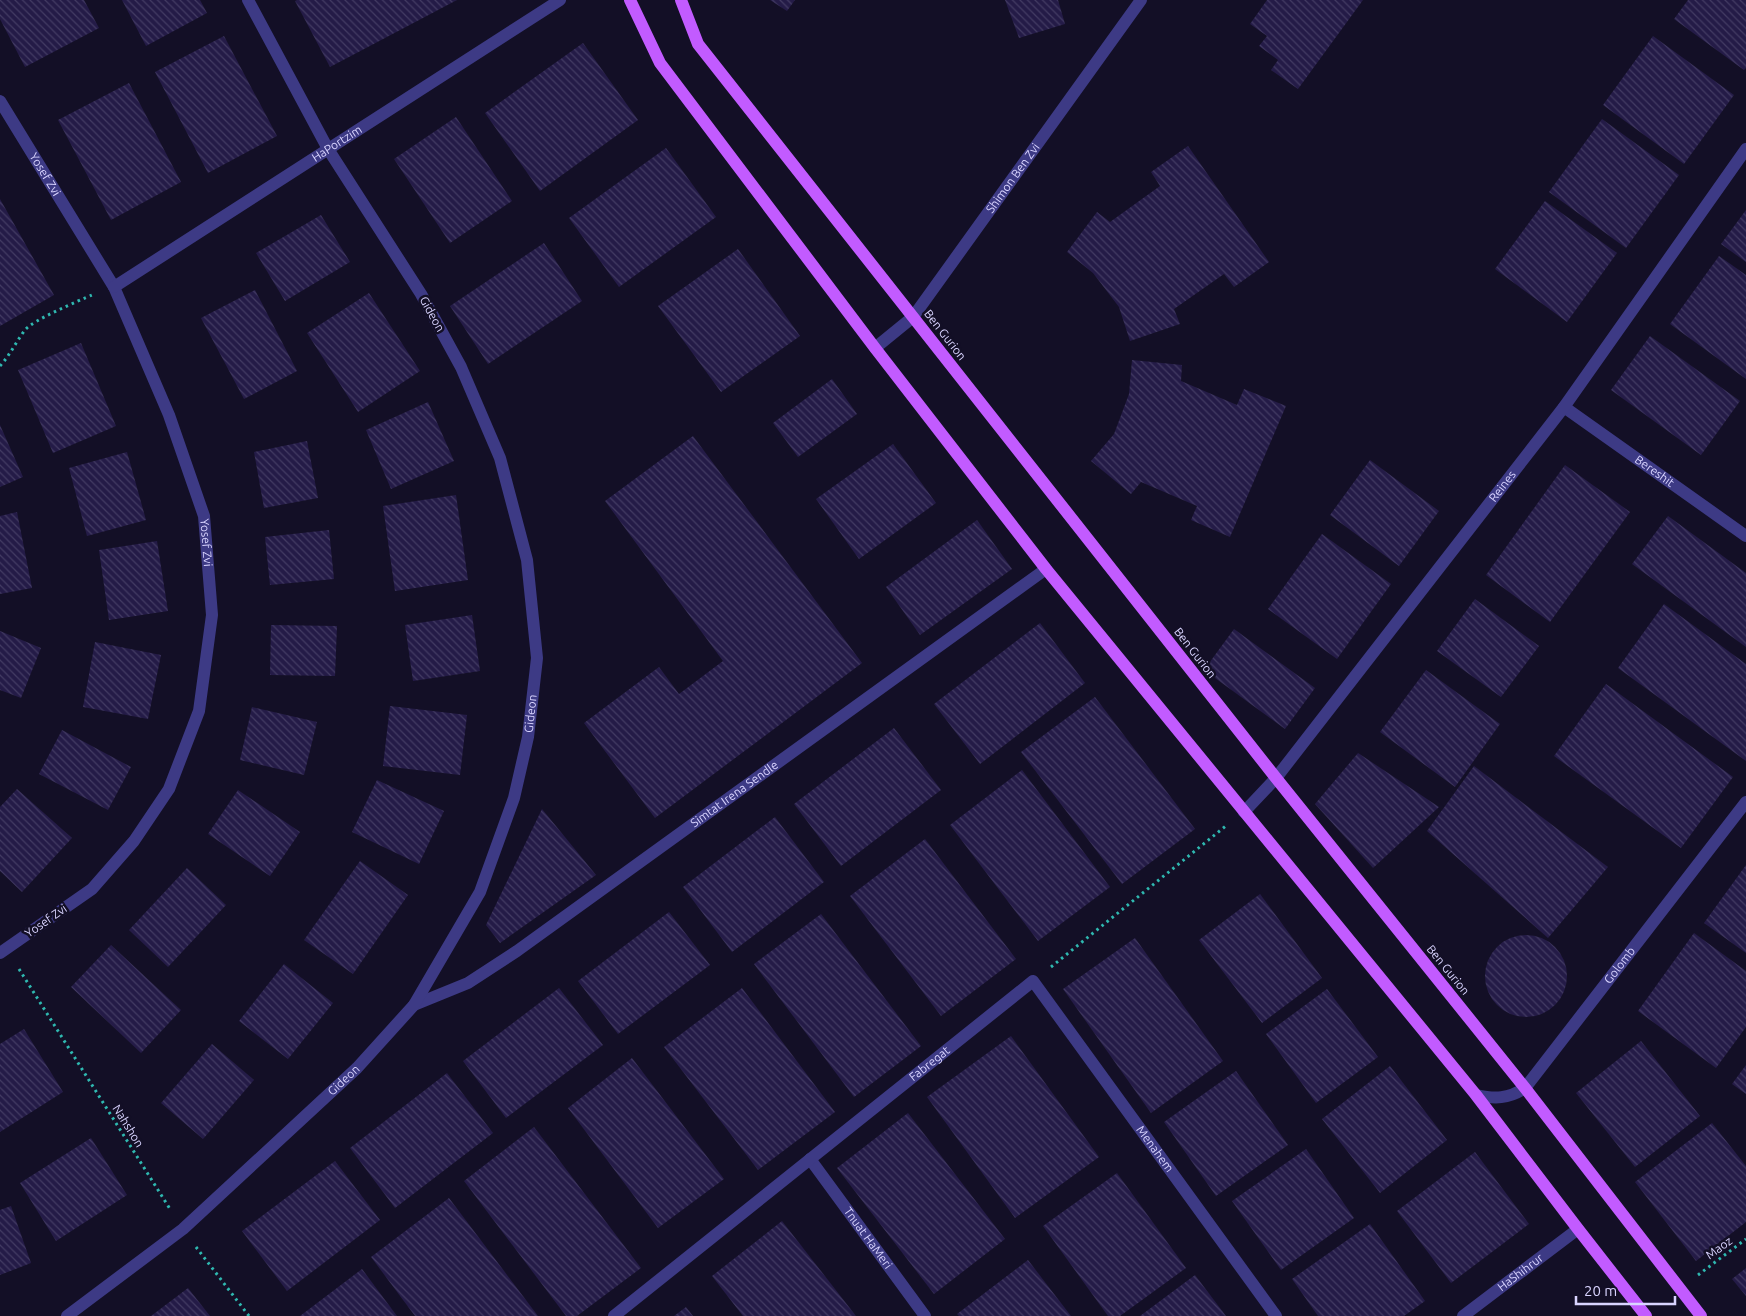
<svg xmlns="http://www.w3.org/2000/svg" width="1746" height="1316" font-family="Ubuntu,sans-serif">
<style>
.building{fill:url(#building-back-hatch)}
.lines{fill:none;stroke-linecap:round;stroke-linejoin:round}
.path{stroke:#2fb8b0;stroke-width:3;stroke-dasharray:2.5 4;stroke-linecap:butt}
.minor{stroke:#3d3a85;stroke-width:12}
.major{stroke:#c25bff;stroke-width:12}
.labels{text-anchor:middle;stroke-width:5;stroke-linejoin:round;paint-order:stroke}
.street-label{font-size:12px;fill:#d9d4ff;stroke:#130f26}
</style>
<defs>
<pattern id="building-back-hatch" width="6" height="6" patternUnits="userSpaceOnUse" patternTransform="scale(1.25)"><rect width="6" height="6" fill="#241b47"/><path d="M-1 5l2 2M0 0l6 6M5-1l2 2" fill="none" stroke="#433b63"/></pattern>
</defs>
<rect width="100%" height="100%" fill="#130f26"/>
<g class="building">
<polygon points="0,0 84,0 99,28 25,67 0,19"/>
<polygon points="122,0 200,0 207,13 146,46"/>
<polygon points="297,0 457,0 330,67 295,1"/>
<polygon points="770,0 795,0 787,11"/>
<polygon points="1005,0 1058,0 1065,24 1019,38"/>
<polygon points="1267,0 1363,0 1298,89 1271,70 1278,60 1259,46 1267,36 1250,24"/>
<polygon points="1688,0 1746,0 1746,68 1744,70 1674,19"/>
<polygon points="224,36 277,136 208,173 155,72"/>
<polygon points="1653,36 1734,95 1684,164 1603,105"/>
<polygon points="583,43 638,120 540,191 485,113"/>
<polygon points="129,83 181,182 111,220 58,120"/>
<polygon points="456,117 512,201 450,243 394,159"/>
<polygon points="1602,119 1679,175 1626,248 1549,192"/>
<polygon points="1188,146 1269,262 1234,287 1224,274 1174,309 1180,324 1130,341 1119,307 1093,273 1067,252 1097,212 1110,222 1160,186 1151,172"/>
<polygon points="666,148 716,217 619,287 569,218"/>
<polygon points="0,199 54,295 0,326"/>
<polygon points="1545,201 1617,253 1567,322 1495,269"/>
<polygon points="1746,210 1746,262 1721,244"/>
<polygon points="321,215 350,262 285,301 256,253"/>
<polygon points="544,243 582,301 488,364 450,306"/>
<polygon points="738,249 800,336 721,392 658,306"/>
<polygon points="1719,256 1746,275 1746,379 1670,324"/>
<polygon points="255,290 297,371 244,399 201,318"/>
<polygon points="369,293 420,371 358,412 307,333"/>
<polygon points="1650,336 1740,401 1701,455 1611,390"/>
<polygon points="81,343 116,426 53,453 18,370"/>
<polygon points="1132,360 1182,365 1181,381 1237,405 1244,389 1286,406 1230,537 1191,520 1197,506 1141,482 1131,494 1091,461 1114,434 1129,394"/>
<polygon points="832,379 857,414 798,457 773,423"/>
<polygon points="428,402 454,461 391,489 366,430"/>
<polygon points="0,425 23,477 0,487"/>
<polygon points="693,436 862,663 655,818 584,723 659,667 679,694 723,661 605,501"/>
<polygon points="307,441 318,498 264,508 254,452"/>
<polygon points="893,444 936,503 859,559 816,499"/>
<polygon points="127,452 146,520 87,536 69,468"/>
<polygon points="1370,460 1439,511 1399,566 1330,515"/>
<polygon points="1565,465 1630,512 1550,622 1486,575"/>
<polygon points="456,495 468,580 395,591 383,506"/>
<polygon points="17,512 32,588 0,594 0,516"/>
<polygon points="1668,516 1746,573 1746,647 1632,564"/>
<polygon points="977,520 1012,569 920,635 886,587"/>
<polygon points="329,530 334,579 270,585 265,537"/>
<polygon points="1322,534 1391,584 1337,659 1268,609"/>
<polygon points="157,541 168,611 109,620 99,550"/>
<polygon points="1475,599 1539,646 1501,697 1437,651"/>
<polygon points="1664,604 1746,664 1746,761 1618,668"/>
<polygon points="472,615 480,671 413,681 405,625"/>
<polygon points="1040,623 1085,683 980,764 934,704"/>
<polygon points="271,625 337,626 335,676 270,675"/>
<polygon points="1234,629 1315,688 1285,729 1204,670"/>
<polygon points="0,631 41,648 21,698 0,690"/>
<polygon points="95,642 161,655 148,719 83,707"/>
<polygon points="1426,670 1500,724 1455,787 1380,732"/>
<polygon points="1606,684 1733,777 1681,848 1554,756"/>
<polygon points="1095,697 1195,829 1122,884 1021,752"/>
<polygon points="390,706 467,715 460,775 383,766"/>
<polygon points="252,707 317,722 304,775 240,760"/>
<polygon points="894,728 941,790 841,866 794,804"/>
<polygon points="62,730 131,767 108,810 39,774"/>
<polygon points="1358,753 1439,807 1373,868 1315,804"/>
<polygon points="1474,766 1608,867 1548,938 1427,831"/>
<polygon points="1022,770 1110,887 1038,941 950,825"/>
<polygon points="377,780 444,811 419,864 352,832"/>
<polygon points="17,789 72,838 22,892 0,871 0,807"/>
<polygon points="238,790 300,832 270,876 208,834"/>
<polygon points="542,809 596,875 500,943 486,925"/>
<polygon points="775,817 824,882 732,952 683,887"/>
<polygon points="925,839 1016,959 941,1016 850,896"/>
<polygon points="360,861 408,895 353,974 304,940"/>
<polygon points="1746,865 1746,953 1704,923"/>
<polygon points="187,868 226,905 168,967 129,930"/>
<polygon points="1260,894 1322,978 1262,1023 1199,940"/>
<polygon points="669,912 710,965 618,1034 578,981"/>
<polygon points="821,914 921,1046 854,1097 754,964"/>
<polygon points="1694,933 1746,971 1746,1027 1716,1068 1638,1011"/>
<circle cx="1526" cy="976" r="41"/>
<polygon points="1135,938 1223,1061 1151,1113 1063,989"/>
<polygon points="111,945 181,1010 141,1053 71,987"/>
<polygon points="284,964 333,1003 288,1059 239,1021"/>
<polygon points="559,988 603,1045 506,1118 463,1061"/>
<polygon points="742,988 835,1112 758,1170 664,1047"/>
<polygon points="1327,989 1378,1057 1316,1103 1266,1034"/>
<polygon points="24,1029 63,1092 0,1132 0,1044"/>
<polygon points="1011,1036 1099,1157 1015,1218 927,1097"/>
<polygon points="1641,1041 1700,1116 1635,1167 1576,1093"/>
<polygon points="212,1044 254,1080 203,1139 161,1103"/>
<polygon points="632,1058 724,1179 658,1228 568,1108"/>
<polygon points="1746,1065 1746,1094 1732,1084"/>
<polygon points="1390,1066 1447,1140 1380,1193 1322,1119"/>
<polygon points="1236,1071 1288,1145 1216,1196 1164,1122"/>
<polygon points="447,1073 493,1133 395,1208 350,1148"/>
<polygon points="908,1113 1005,1239 934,1294 837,1168"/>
<polygon points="1712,1123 1746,1166 1746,1222 1696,1261 1635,1182"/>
<polygon points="534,1127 641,1268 577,1316 566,1316 464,1181"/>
<polygon points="91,1138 127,1195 56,1241 20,1183"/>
<polygon points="1306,1149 1354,1218 1281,1270 1232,1201"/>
<polygon points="1475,1152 1529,1224 1451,1283 1397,1211"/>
<polygon points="335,1161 380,1220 287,1291 242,1231"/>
<polygon points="1117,1173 1186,1268 1120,1316 1108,1316 1043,1226"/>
<polygon points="449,1198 538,1316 415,1316 371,1257"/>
<polygon points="11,1206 31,1263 0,1275 0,1210"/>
<polygon points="782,1221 856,1316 743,1316 712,1276"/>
<polygon points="1370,1224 1425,1301 1404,1316 1318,1316 1292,1279"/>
<polygon points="1028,1260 1071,1316 959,1316 957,1314"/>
<polygon points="1746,1268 1746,1296 1732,1279"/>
<polygon points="362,1269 397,1316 300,1316"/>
<polygon points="1195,1275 1226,1316 1140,1316"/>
<polygon points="188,1288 210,1316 151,1316"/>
<polygon points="686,1307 693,1316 674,1316"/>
</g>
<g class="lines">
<g class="path">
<path d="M0 366C10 355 16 342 25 330 33 320 78 301 92 295"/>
<polyline points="1051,967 1227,825"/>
<polyline points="19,969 170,1209"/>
<polyline points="196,1247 249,1316"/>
<polyline points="1698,1275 1746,1239"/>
</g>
<g class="minor">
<path id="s1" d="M0 101 114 287 169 415 204 516 212 615 199 711 169 789 134 841 92 889 0 953"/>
<path id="s2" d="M114 287 560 0"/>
<path id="s3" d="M875 348 913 317 1141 0"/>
<path id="s4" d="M1564 407 1746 536"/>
<path id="s5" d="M1244 812 1276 778 1564 407 1746 149"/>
<path id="s6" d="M414 1005 468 983 517 951 1046 569"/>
<path id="s7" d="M1476 1095C1495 1099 1508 1099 1525 1088L1746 802"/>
<path id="s8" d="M810 1159 925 1316"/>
<path id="s9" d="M67 1316 183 1229 357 1068 414 1005 480 892 514 798 528 737 537 658 527 560 500 458 461 367 421 294 328 149 248 0"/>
<path id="s10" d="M614 1316 1033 981 1276 1316"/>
<path id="s11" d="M1463 1316 1578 1229"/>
</g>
<g class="major">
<polyline points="630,0 660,63 875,348 1046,569 1476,1095 1578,1229 1646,1316"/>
<polyline points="681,0 698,44 1276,778 1525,1088 1701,1316"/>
</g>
</g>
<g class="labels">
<g class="street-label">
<text dy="4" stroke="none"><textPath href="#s2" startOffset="265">HaPortzim</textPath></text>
<text dy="4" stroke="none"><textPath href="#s1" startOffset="86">Yosef Zvi</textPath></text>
<text dy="4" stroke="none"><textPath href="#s3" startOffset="220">Shimon Ben Zvi</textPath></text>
<text transform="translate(432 314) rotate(61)" y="4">Gideon</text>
<text transform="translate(945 335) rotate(52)" y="4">Ben Gurion</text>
<text dy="4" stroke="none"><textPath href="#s4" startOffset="111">Bereshit</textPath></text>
<text dy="4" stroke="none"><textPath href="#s5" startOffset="416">Reines</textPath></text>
<text dy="4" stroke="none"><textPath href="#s1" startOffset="491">Yosef Zvi</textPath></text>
<text transform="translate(1195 653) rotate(52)" y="4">Ben Gurion</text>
<text dy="4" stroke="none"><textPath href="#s9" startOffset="784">Gideon</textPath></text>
<text dy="4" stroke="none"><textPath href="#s6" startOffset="385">Simtat Irena Sendle</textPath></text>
<text transform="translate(46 921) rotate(-35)" y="4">Yosef Zvi</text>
<text dy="4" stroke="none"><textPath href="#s7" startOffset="206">Golomb</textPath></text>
<text transform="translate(1448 970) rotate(51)" y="4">Ben Gurion</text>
<text dy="4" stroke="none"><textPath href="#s10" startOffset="404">Fabregat</textPath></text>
<text dy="4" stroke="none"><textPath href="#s9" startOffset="364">Gideon</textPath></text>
<text transform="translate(128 1126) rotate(58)" y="4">Nahshon</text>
<text dy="4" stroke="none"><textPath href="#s10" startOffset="744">Menahem</textPath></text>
<text dy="4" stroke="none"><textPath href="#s8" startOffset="98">Tnuat HaMeri</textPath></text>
<text transform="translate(1719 1248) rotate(-36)" y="4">Maoz</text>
<text dy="4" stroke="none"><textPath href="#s11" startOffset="72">HaShihrur</textPath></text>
</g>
</g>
<path d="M1576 1296v8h99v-8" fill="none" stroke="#d9d4ff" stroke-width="2.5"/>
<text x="1584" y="1296" font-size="15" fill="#d9d4ff" stroke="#130f26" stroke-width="4" paint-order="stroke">20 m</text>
</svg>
